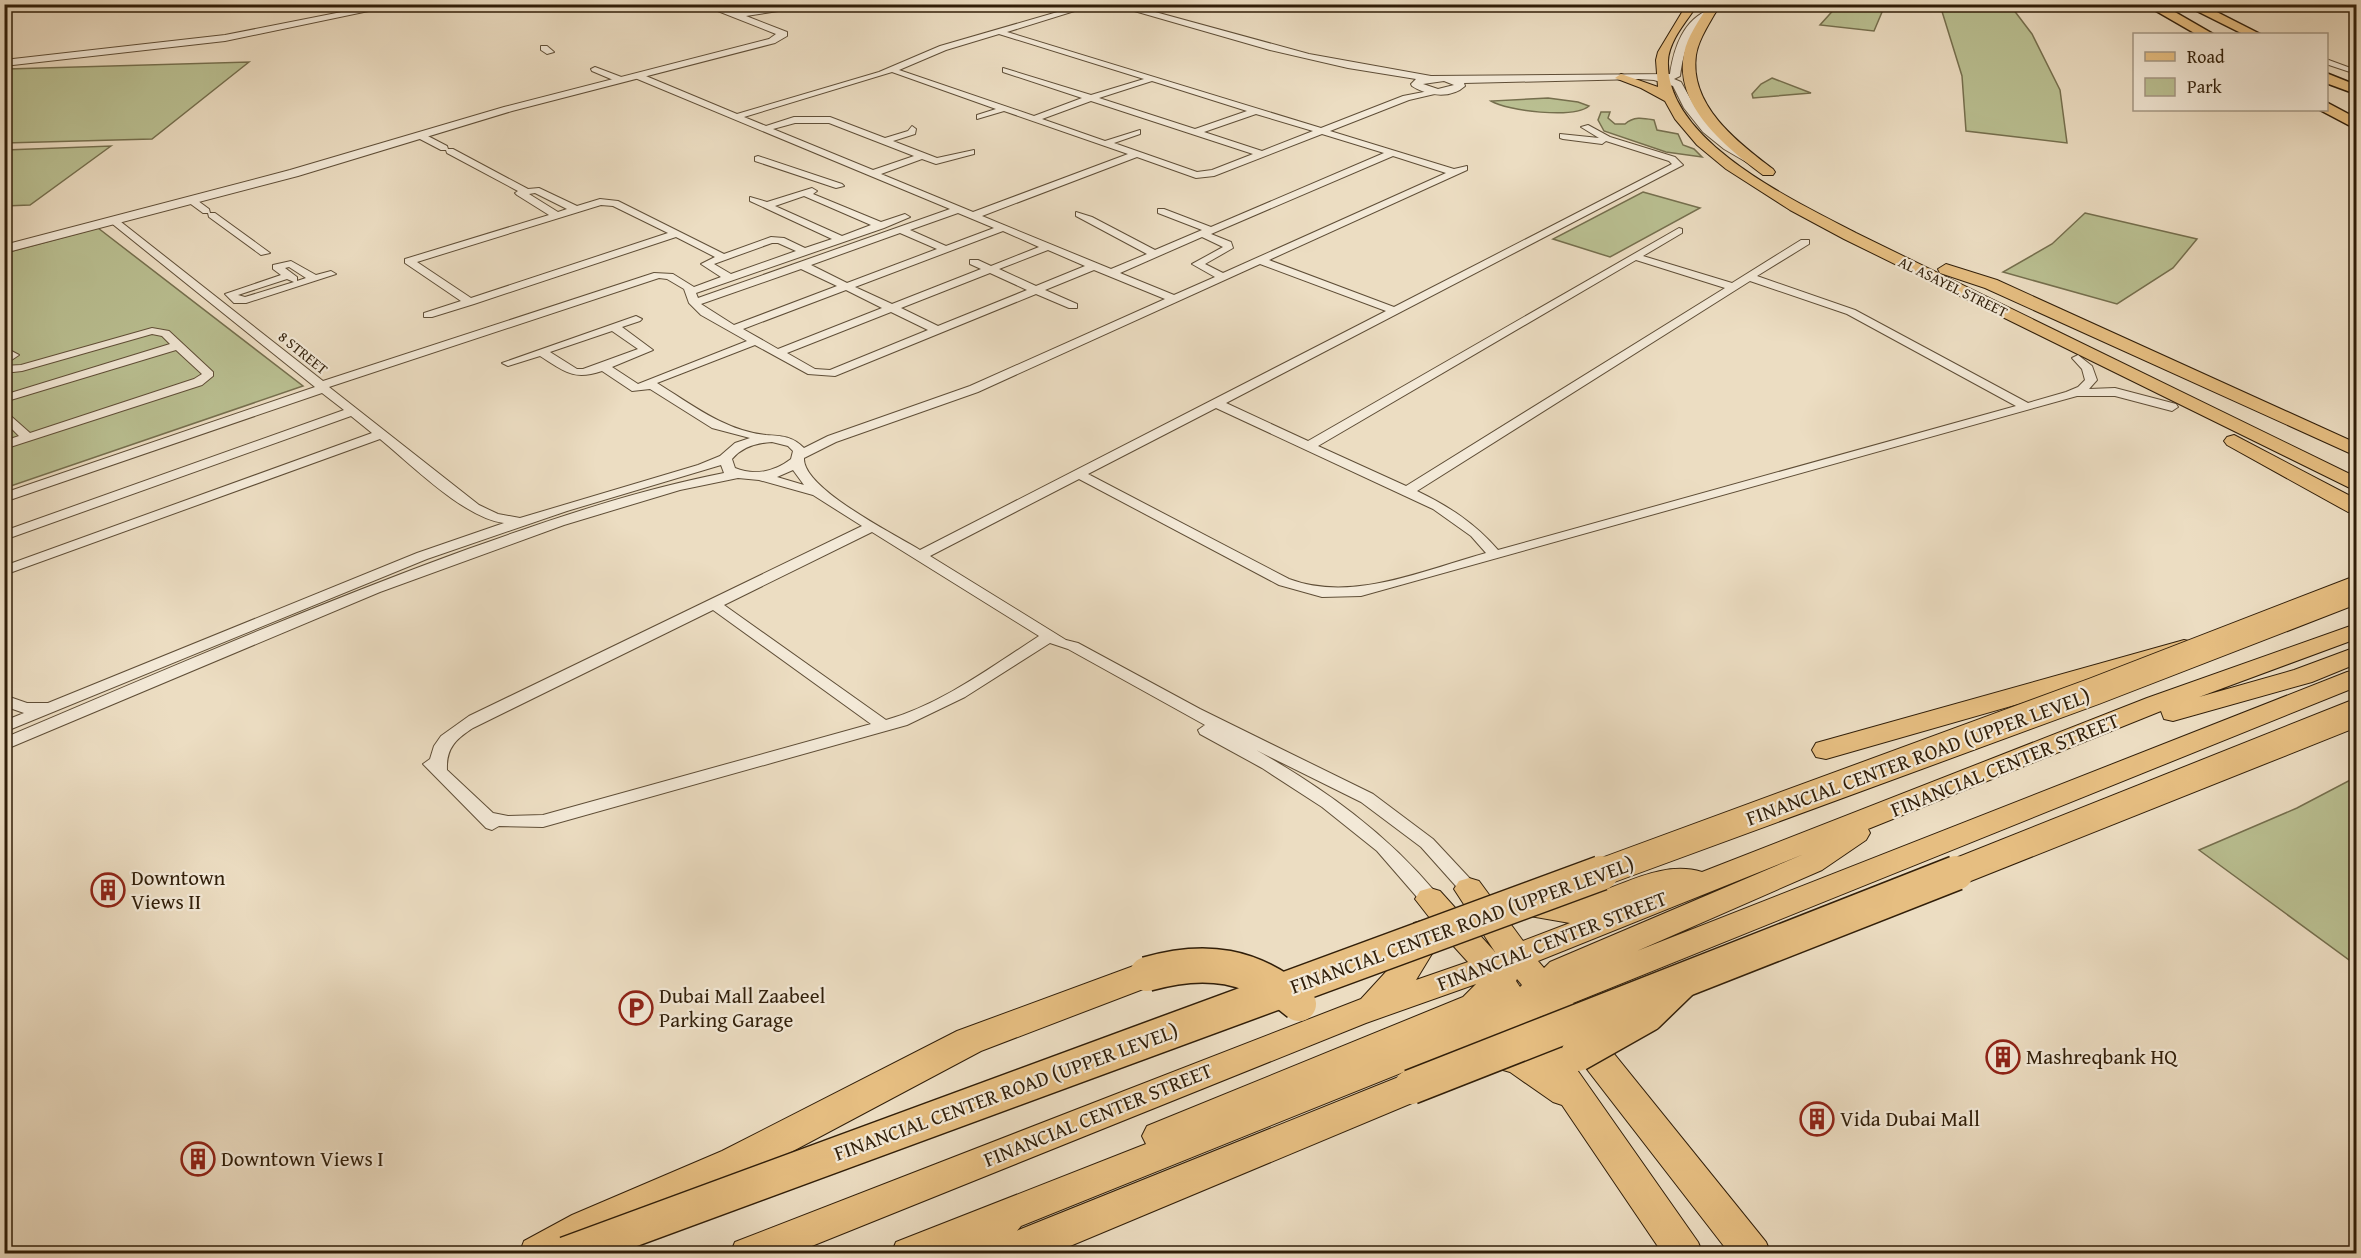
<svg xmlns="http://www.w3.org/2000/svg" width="2361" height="1258" font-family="'Gentium Book Plus',serif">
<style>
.green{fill:#bac092;stroke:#756f4e;stroke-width:1.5}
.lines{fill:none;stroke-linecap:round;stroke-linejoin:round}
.minor-casing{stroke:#5f4e37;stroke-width:2}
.tertiary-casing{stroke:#5f4e37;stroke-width:2}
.primary-casing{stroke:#301e09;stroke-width:2}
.trunk-casing{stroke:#301e09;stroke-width:2}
.motorway-casing{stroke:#301e09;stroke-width:3}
.minor{fill:#f3e9d7;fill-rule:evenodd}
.tertiary{fill:#f3e9d7;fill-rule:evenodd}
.primary{fill:#e6be81;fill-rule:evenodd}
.trunk{fill:#e6be81;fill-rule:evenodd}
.motorway{fill:#e6be81;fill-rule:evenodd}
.trunk-bridge-far1-casing{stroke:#301e09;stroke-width:29;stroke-linecap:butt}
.trunk-bridge-casing{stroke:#301e09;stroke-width:37;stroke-linecap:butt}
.trunk-bridge-far1{stroke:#e6be81;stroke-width:27}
.trunk-bridge{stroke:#e6be81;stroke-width:34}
.labels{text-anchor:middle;stroke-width:4.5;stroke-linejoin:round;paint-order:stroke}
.far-street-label{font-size:15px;fill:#301e09;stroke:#f3e9d7}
.near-street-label{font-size:21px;fill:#301e09;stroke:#f3e9d7}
.near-poi-label{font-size:21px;fill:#301e09;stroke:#f3e9d7;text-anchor:start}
</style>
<rect width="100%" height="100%" fill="#ecddc2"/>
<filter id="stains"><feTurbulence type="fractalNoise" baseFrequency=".00333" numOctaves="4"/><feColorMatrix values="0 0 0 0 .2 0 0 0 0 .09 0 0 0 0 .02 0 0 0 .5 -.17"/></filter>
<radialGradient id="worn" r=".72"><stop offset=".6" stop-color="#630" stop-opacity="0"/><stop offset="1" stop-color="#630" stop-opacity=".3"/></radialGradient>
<g class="green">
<polygon points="1838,5 1838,4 1885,5 1874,31 1820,25"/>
<polygon points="1940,5 2010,5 2032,34 2060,90 2067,143 1966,131 1962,76"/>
<polygon points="249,62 152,139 5,143 4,70 7,69"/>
<polygon points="1772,78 1811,93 1753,98 1752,94 1761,84"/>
<path d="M1548 98 1578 102 1589 106C1574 119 1507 111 1491 101Z"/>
<path d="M1601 112H1610L1608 118 1615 124H1625C1634 116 1643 118 1654 120L1657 130 1678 134 1683 145 1694 149 1702 157 1666 152 1604 131 1598 120Z"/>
<polygon points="111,146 30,205 5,206 5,150"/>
<polygon points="1643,192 1700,208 1610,257 1553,239"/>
<polygon points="2085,213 2197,239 2173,268 2117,304 2003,272 2052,244"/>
<polygon points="98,228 303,386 5,488 5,253"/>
<polygon points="2356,777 2356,965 2199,850 2297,808"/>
</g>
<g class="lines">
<defs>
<g id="minor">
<path d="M1085 4H1097L1007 32 1321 128 1403 96 1439 89V93L1409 100 1330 131 1454 169 1467 166V170L1269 260 1394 307 1672 164 1669 161 1606 141 1602 144 1563 139 1560 138V134L1599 138 1581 127 1588 125 1610 137 1675 157 1683 165 1226 403 1308 441 1679 228 1682 229V233L1643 256 1732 283 1801 240H1809V244L1757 276 1855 310 2028 403 2066 392 2078 387 2085 380 2082 369 2072 358 2078 355 2092 366 2097 380 2089 389 2115 388 2176 404 2178 407 2172 411 2115 396H2077L1361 596 1322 597 1279 585 1079 479 930 556 1066 640 1078 643 1200 709 1373 794 1433 839 1475 884 1478 889 1475 894 1469 896 1463 894 1421 847 1361 802 1256 750C1325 789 1386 833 1437 894L1439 899 1437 904 1430 906 1423 904 1377 851 1322 807 1262 768 1200 734 1198 730 1205 725 1068 649 1050 643 965 697 907 725 543 827 499 826 492 830 486 828 423 764 430 759 434 746 441 736 469 716 862 526 813 495 759 480 738 478 680 490 564 525 380 592 4 750V738C158 673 311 606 468 549 552 519 637 490 724 473L721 465 567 511 427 559 4 732V721L24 713 4 706V695L27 703H48L417 553 504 523C464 518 412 465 380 439L4 575V566L372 433 351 416 4 540V531L344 410 322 393 4 502V493L315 387 110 222V218H116L323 381 654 273 673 274 694 287 721 277 701 264 715 257 676 237 474 304 432 317H424V313L461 301 405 263V259L549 215 517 195 515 193 518 191 447 153 446 150H441L418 138V134H424L447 146 448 149H453L528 189 539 188 577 206 600 199 618 201 724 254 771 237 784 238 805 248 832 239 750 201V197L767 202 812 188 817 191 813 194 881 222 905 214 910 217 884 228 696 293 698 298 950 209 635 78V74H641L737 114 879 72 940 46ZM999 34 1144 79 1091 95 1003 68V72L1082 98 1034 116 899 70 946 50ZM892 72 996 109 977 115V119L1004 111 1128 154 973 212 881 174 922 159 936 164 974 154V150L937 158 893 141 915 134 916 129 912 126 908 131 885 138 830 117H794L766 126 744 117ZM1152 81 1247 111 1195 129 1099 98ZM1091 101 1253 154 1212 170 1197 172 1114 143 1140 134V130L1105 141 1042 119ZM1256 114 1313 131 1262 151 1204 132ZM795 123H829L914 156 873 170 773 129ZM1322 134 1384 153 1211 227 1164 209H1158V213L1202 230 1155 250 1092 217 1076 212V216L1147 254 1111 269 982 216 1137 157 1196 178 1214 176ZM1393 156 1446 173 1223 273 1205 264 1233 248 1231 242 1211 234ZM535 193 567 209 558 212 529 194ZM804 196 871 225 842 236 775 206ZM601 205 613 206 668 233 471 298 417 262ZM958 213 994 228 946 246 910 230ZM1003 231 1039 247 991 266 978 260H970V264L981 269 892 304 855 287ZM900 233 937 249 847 283 811 265ZM1202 237 1223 247 1192 264 1215 277 1174 295 1120 273ZM772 243H778L796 251 731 274 714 264ZM1048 250 1085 266 1036 286 999 269ZM1636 260 1725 288 1406 486 1318 446ZM1260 264 1386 311 920 550C894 534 802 488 804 458L836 442 978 392ZM801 269 837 286 734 325 701 304ZM1094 270 1165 299 970 386 828 436 804 448C792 436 782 436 766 435 725 431 691 404 657 383L755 345 808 374 835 376 1036 294 1069 308H1077V304L1045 290ZM990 273 1027 290 938 326 901 308ZM659 278 667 279 684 289 689 303 701 315 747 341 638 384 612 367 653 350 622 327 640 321 642 319 636 316 502 363 508 366 540 356C564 371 573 381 602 371L632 391 650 389 712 428 750 438 735 443 720 456 698 465 520 518 498 514 479 505 329 387ZM1750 281 1847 314 2016 406 1498 550C1475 523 1448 506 1417 491ZM846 290 882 308 778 349 743 329ZM891 312 928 330 830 370 815 369 787 353ZM612 331 638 349 583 369H577L550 352ZM1216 408 1433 509 1471 536 1486 553C1424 570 1352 603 1289 579L1088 474ZM772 442 788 446 793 451 791 459C774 472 754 476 735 468L732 459C742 447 756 443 772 442ZM793 470 804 485 777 477ZM872 532 1039 636C991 667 942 704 886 720L724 605ZM713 610 871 724 543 815 508 816 493 813 447 770C446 748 456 739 473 728Z"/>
<polygon points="1149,4 1180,4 1164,9"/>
<polygon points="541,46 547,46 554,52 547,54 541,50"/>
<polygon points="2326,59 2356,70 2356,74 2326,64"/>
<polygon points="595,67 624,78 625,80 618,82 592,71 591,69"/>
<polygon points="758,156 842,184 844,186 836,188 755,161 755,157"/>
<polygon points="188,198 194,198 209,209 210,213 215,213 270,253 261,255 209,217 208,213 203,213 188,202"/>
<path d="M291 261 316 275 331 271 336 274 246 303H234L225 294 281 275 273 269V265ZM289 267 306 278 297 281V277L285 268ZM287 279 294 282 245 297 238 295Z"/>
<polygon points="152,328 169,331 213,372 213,376 202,385 4,449 4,441 19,436 4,421 4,410 30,433 194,379 202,374 176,350 4,402 4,395 170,344 162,336 152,334 22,371 4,373 4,366 21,365"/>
<polygon points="4,347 19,355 4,365"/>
</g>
<g id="tertiary">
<polygon points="382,4 402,4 225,41 4,66 4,60 225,35"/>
<path d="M700 4C714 4 725 12 737 12 766 12 794 4 823 4L746 16 787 32V36L775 43 512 111 298 176 4 253V245L290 170 504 107 769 39 776 34Z"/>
<path d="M1110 4H1126L1309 54 1431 76 1670 74C1674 48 1683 19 1711 9L1716 12 1714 14C1690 28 1684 49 1680 76L1674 79 1681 82 1695 107 1711 127 1758 161 1748 163 1724 149 1703 132 1684 108 1673 86 1654 80 1639 79 1464 83 1465 86C1451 99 1427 96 1412 86L1411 84 1416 79 1348 68 1270 50ZM1444 81 1454 85 1438 89 1423 84Z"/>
</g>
<g id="primary">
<path d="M1687 4H1698C1687 21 1669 40 1668 61 1665 141 1795 201 1856 233L2356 477V491L1844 239 1790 210 1726 169 1697 145 1675 119 1665 101 1641 88 1615 78 1621 74 1658 87 1656 60 1658 52Z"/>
<path d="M1709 4H1720C1712 20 1699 37 1696 55 1689 105 1737 142 1773 169L1775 172 1773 175H1763C1726 147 1674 106 1684 54 1687 36 1700 20 1709 4Z"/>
<polygon points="1946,264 1997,280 2356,443 2356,456 1985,288 1940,273 1938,269"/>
<polygon points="2234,435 2356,499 2356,513 2348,512 2227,445 2224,441 2227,437"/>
<path d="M2356 624V639L2199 697 2294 670 2356 647V664L2312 682 2173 721 2164 719 2161 711 1868 829 1870 833 1866 840 1822 870 1637 951 2347 672 2356 670V687L1573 1003 1766 1242 1771 1254H1730L1545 1015 1540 1017 1698 1242 1703 1254H1663L1562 1105 1553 1102 1510 1072 1479 1063 1475 1054 1479 1045 1491 1041 1527 1050 1513 1028 1021 1226 998 1254H891L896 1242 1146 1144 1142 1136 1147 1126 1463 997 1476 984 1366 1023 792 1254H730L735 1242 1361 999 1395 962 1414 923 1425 920 1433 922 1415 899 1420 891 1430 888 1440 891 1495 952 1454 889 1459 881 1469 878 1479 881 1523 941 1570 923 1507 912 1502 904 1507 896C1528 890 1550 904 1571 900 1613 893 1658 858 1702 872L2147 698ZM1804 854 1550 962 1544 968 1538 961ZM1439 930 1468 962 1416 980 1433 952ZM1517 979 1522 985 1520 987 1516 981Z"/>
</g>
<g id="trunk">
<polygon points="2184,640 2193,642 2197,648 2193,654 1826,759 1816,757 1812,750 1816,743"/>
<polygon points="1147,961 1159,965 1164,974 1159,983 981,1051 748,1175 600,1239 575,1254 519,1254 524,1241 572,1215 722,1151 957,1031"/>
<polygon points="1411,1072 1424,1076 1429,1087 1424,1098 1051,1254 986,1254 991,1241"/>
</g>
<g id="motorway">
<polygon points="2144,4 2161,4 2213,34 2196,34"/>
<polygon points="2183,4 2201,4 2260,34 2243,34"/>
<polygon points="2326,73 2356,85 2356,94 2326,83"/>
<polygon points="2326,102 2356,118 2356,129 2320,110 2326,110"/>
</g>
</defs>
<use href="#minor" class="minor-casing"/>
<use href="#tertiary" class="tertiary-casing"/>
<use href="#primary" class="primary-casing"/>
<use href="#trunk" class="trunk-casing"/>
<use href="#motorway" class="motorway-casing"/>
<use href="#minor" class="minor"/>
<use href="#tertiary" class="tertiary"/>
<use href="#primary" class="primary"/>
<use href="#trunk" class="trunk"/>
<use href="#motorway" class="motorway"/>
<defs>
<g id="trunk-bridge-far1">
<polyline points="1597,874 2095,691 2356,590"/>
<polyline points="1952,874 2356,713"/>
</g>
<g id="trunk-bridge">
<path d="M1147 974C1206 957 1252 964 1299 1004"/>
<polyline points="1578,1054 1647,1015 1680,983"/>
<polyline points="1411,1087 1956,873"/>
<polyline points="566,1254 1601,873"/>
</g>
</defs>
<use href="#trunk-bridge-far1" class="trunk-bridge-far1-casing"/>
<use href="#trunk-bridge" class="trunk-bridge-casing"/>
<use href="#trunk-bridge-far1" class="trunk-bridge-far1"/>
<use href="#trunk-bridge" class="trunk-bridge"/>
</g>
<defs>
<symbol id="building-ring" viewBox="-11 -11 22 22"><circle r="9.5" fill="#f3e9d7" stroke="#8f2418" stroke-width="1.5"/><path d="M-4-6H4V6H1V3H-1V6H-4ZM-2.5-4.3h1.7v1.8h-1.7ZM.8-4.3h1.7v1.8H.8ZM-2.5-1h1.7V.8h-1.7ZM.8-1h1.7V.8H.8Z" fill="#8f2418"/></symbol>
<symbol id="parking-ring" viewBox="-11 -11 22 22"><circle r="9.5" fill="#f3e9d7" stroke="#8f2418" stroke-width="1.5"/><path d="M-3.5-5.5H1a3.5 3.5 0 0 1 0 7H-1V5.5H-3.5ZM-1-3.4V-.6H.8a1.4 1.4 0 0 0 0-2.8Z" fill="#8f2418"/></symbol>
</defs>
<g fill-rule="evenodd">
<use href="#building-ring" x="89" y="871" width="38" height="38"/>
<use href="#parking-ring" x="617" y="989" width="38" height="38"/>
<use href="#building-ring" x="1984" y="1038" width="38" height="38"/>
<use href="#building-ring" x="1798" y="1100" width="38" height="38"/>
<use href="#building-ring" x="179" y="1140" width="38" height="38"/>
</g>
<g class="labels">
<g class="far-street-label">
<text transform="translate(1953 287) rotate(26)" y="5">AL ASAYEL STREET</text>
<text transform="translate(303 353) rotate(39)" y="5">8 STREET</text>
</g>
<g class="near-street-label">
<text transform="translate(1918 757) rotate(-20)" y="7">FINANCIAL CENTER ROAD (UPPER LEVEL)</text>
<text transform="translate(2005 765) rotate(-22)" y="7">FINANCIAL CENTER STREET</text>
<text transform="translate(1462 925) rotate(-20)" y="7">FINANCIAL CENTER ROAD (UPPER LEVEL)</text>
<text transform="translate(1552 941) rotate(-21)" y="7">FINANCIAL CENTER STREET</text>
<text transform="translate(1006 1092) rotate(-20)" y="7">FINANCIAL CENTER ROAD (UPPER LEVEL)</text>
<text transform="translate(1098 1115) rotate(-22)" y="7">FINANCIAL CENTER STREET</text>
</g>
<g class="near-poi-label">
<text x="131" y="885">Downtown<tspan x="131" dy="24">Views II</tspan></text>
<text x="659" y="1003">Dubai Mall Zaabeel<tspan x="659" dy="24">Parking Garage</tspan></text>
<text x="2026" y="1064">Mashreqbank HQ</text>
<text x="1840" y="1126">Vida Dubai Mall</text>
<text x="221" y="1166">Downtown Views I</text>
</g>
</g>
<rect width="2361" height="1258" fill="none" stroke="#ecddc2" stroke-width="24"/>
<rect x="6" y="6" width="2349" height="1246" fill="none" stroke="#301e09" stroke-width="3"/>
<rect x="12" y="12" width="2337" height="1234" fill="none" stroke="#301e09" stroke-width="1.5"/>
<rect x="2133" y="33" width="195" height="78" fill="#f3e9d7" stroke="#a59885" stroke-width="1.5"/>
<rect x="2145" y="52" width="30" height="9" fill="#e6be81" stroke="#a59885" stroke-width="1.5"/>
<text x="2187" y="63" font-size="18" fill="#301e09">Road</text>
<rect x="2145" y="78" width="30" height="18" fill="#bac092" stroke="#a59885" stroke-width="1.5"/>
<text x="2187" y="93" font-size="18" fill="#301e09">Park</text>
<rect width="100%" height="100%" filter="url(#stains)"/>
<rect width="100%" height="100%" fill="url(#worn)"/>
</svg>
